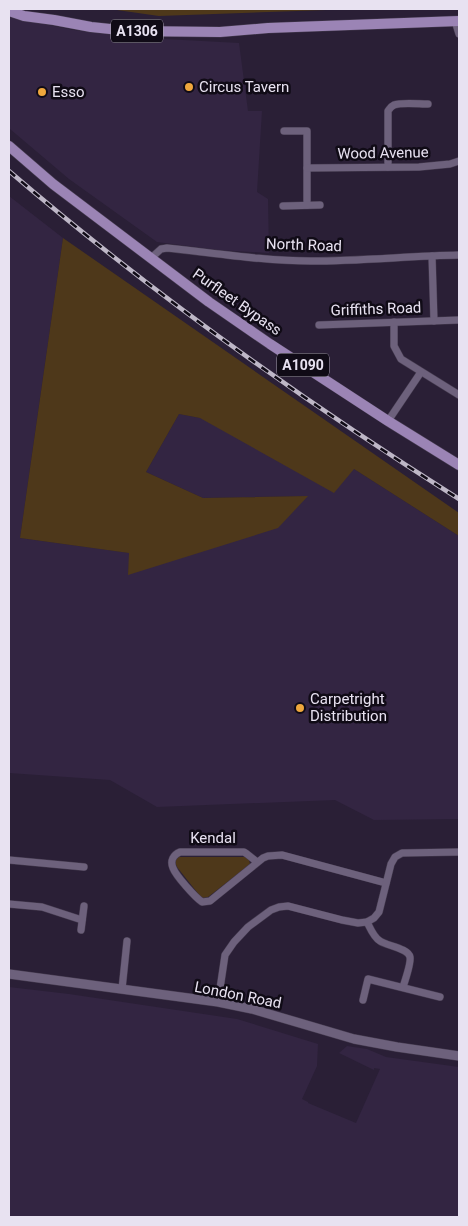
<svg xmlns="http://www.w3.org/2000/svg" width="468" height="1226" font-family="Roboto,sans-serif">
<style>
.built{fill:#332542}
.green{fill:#4e381a}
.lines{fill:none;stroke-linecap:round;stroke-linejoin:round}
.minor-casing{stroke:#463c50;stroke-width:8}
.tertiary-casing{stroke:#463c50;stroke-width:10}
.primary-casing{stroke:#463c50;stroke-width:11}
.minor{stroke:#6d617c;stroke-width:7}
.tertiary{stroke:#6d617c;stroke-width:9}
.primary{stroke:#9b84b5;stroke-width:10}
.rail-casing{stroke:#beb7c7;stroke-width:4.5}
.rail{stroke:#100b16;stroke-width:2.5;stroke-dasharray:8;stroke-linecap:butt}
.poi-dot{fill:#efa73d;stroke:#100b16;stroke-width:2}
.labels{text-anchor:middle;stroke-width:5;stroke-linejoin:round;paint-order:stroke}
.shield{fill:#100b16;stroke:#a7a2af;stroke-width:1}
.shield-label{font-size:14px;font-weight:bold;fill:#e8e2f1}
.poi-label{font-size:15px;fill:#e8e2f1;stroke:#100b16;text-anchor:start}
.street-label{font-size:15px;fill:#e8e2f1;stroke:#100b16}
</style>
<rect width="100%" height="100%" fill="#2a1f36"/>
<g class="built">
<polygon points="9,17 74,30 128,37 239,43 248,111 262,111 257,192 268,199 269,253 218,250 157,242 69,179 10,129 9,128"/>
<polygon points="9,196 63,238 20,538 130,553 128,574 307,496 203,498 146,472 179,414 200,418 354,469 459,536 459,819 374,820 335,800 157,807 110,780 9,773"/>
<polygon points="9,987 69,994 237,1019 318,1044 317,1066 302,1099 308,1102 308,1103 356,1123 380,1069 374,1068 374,1070 339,1053 347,1046 367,1049 386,1057 459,1067 459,1217 9,1217"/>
</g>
<g class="green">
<polygon points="110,9 355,9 159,16"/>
<polygon points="63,238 459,513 459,536 354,469 334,493 200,418 179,414 146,472 203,498 308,496 278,528 128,575 129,553 20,538"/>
<polygon points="179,857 247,857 249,860 250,864 248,866 208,897 203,898 200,896 177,867 175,862 176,859"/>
</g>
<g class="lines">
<defs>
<g id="minor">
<polyline points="455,21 459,34"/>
<polyline points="284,131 307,131 307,205"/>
<path d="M388 167V111C390 108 390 107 394 105 401 102 419 104 428 104"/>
<polyline points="307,168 419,167 450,164 459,161"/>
<polyline points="283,206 320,205"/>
<polyline points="432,256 434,321"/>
<path d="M151 258 161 249 167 248C215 253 263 261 311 261 360 261 410 256 459 255"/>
<polyline points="394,322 394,346 401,359 459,395"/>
<polyline points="319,325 459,320"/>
<polyline points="388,421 421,372"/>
<polyline points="9,860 84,867"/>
<path d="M257 862 247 854 244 852H180C173 855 170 861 173 868 176 876 195 897 202 902L210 901 263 858 268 856 282 855 386 883"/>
<polyline points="9,904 42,907 82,920"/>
<path d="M367 922C370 928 374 938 380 941 387 946 408 948 410 957 411 962 405 981 403 987"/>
<polyline points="81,930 84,906"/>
<polyline points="122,989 127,941"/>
<polyline points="363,1000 368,979 440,997"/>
<polyline points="218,1002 225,955 234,942 248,927 271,910 279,907 288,906 342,920 358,923 367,922 374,918 379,912 391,864 395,857 402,853 459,852"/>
</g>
<polyline id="tertiary" points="9,974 218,1002 252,1009 354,1039 397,1047 459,1056"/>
<g id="primary">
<polyline points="9,11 24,16 54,20 91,27 129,31 220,32 268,28 459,21"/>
<polyline points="9,146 53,184 209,302 270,344 388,421 459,465"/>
</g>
</defs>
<use href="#minor" class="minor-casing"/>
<use href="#tertiary" class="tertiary-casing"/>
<use href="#primary" class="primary-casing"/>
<use href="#minor" class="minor"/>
<use href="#tertiary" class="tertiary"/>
<use href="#primary" class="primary"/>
<defs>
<path id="rail" d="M9 171C150 292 302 400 459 499"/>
</defs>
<use href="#rail" class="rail-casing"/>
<use href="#rail" class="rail"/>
</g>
<g class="poi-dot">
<circle cx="189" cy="87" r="5"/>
<circle cx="42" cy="92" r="5"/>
<circle cx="300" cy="708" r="5"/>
</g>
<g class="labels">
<g class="shield">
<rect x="111" y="19.5" width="52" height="23" rx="4"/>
<rect x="277" y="353.5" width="52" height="23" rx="4"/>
</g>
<g class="shield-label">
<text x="137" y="36">A1306</text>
<text x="303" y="370">A1090</text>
</g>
<g class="poi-label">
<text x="199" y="92">Circus Tavern</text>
<text x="52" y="97">Esso</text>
<text x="310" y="704">Carpetright<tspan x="310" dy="17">Distribution</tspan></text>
</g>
<g class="street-label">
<text transform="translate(383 153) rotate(-1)" y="5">Wood Avenue</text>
<text transform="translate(304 245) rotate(2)" y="5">North Road</text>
<text transform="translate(237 302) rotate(35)" y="5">Purfleet Bypass</text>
<text transform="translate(376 309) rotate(-2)" y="5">Griffiths Road</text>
<text x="213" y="843">Kendal</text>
<text transform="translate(238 995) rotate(11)" y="5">London Road</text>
</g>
</g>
<rect width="468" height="1226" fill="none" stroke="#e8e2f1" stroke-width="20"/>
</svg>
